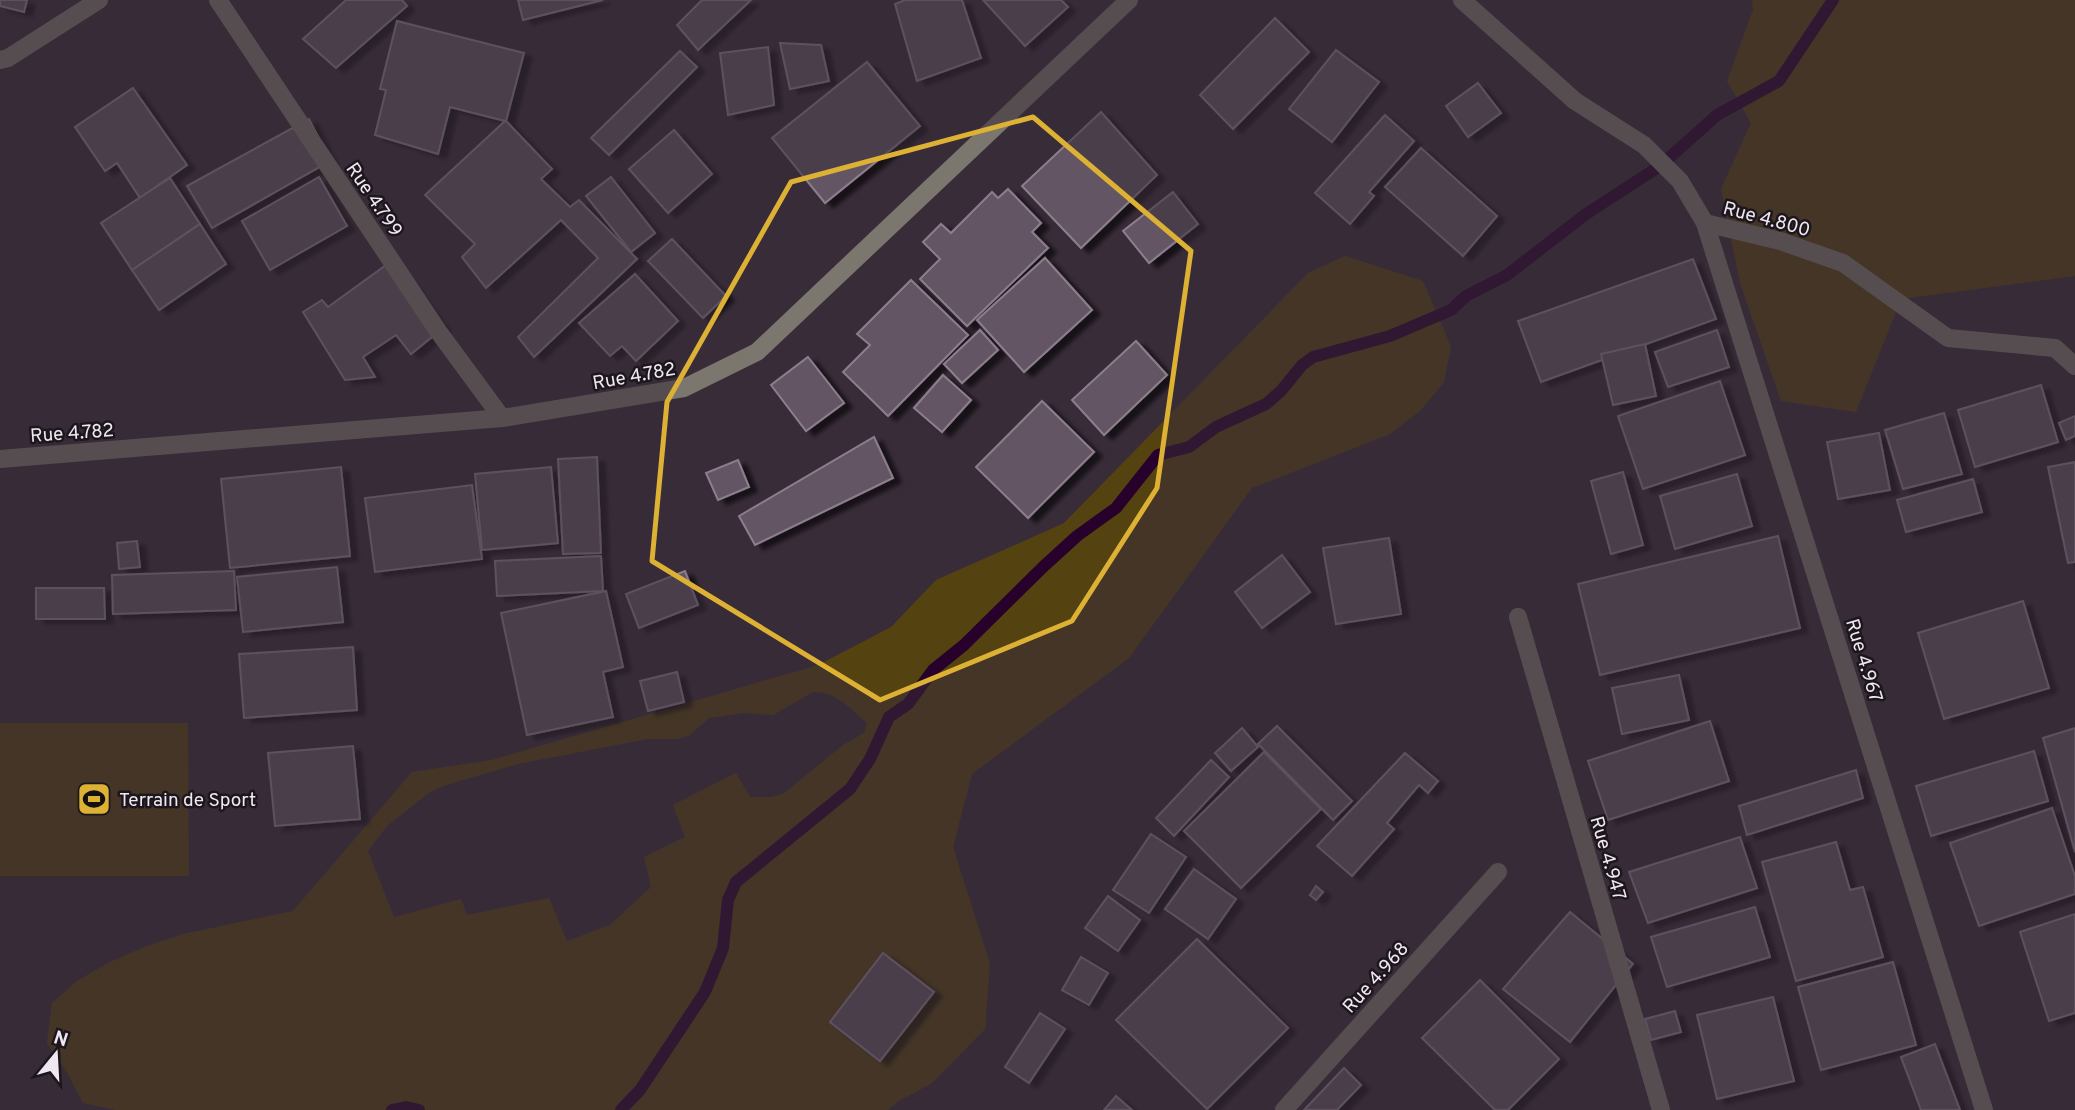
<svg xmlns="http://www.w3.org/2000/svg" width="2075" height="1110" font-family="Overpass,sans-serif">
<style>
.green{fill:#544210;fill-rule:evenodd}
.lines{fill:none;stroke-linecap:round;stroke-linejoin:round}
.stream{stroke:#28002c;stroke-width:12}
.building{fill:#635564;stroke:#8d7e8e;stroke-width:2;filter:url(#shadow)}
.minor{stroke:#7b776f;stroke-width:18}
.marked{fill:none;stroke:#ddb133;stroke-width:5;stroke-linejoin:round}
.labels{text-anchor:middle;stroke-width:5;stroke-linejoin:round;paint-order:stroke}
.street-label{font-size:19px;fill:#f0e7f0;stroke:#1c161d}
.poi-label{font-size:19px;fill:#f0e7f0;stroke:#1c161d;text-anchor:start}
</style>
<defs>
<filter id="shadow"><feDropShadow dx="8" dy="4.5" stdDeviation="2" flood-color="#0009"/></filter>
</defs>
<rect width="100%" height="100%" fill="#382c39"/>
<g class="green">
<polygon points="1752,0 2075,0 2075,276 1901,299 1856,412 1781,401 1740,283 1721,189 1751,123 1727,81 1753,10"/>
<path d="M1345 256 1423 281 1451 347 1444 382 1420 411 1390 434 1252 488 1129 658 972 774 953 847 990 964 985 1029 932 1083 897 1102 888 1110H116L83 1103 65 1069 47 1043 52 1003 77 981 108 963 144 947 183 934 293 911 412 772 492 760 818 665 891 627 936 580 1064 523 1308 273ZM813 692C836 691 851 709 867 723L864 733 843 745 783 794 772 797H750L736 773 673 805 685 837 644 857 651 887 610 925 567 941 549 898 467 915 461 899 394 917 368 851 387 826 430 792 446 785 518 764 647 739H678L690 735 709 718 743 713 773 715Z"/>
<polygon points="0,723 188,723 189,876 0,876"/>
</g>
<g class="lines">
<g class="stream">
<polyline points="392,1110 406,1107 419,1110"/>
<polyline points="621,1110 640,1090 705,992 723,948 728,900 736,882 850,789 870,759 889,717 908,704 933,670 964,645 1043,567 1077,536 1116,508 1158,455 1189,447 1216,427 1266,404 1281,391 1302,365 1313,357 1390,336 1451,310 1466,296 1507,275 1586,214 1660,166 1717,115 1779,81 1833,0"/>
</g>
</g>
<g class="building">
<polygon points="0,0 27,0 24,12 0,6"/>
<polygon points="346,0 402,0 407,6 336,68 303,39"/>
<polygon points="518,0 603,0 523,20"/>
<polygon points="702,0 751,0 698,50 677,25"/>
<polygon points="905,0 962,0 981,58 917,81 895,4"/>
<polygon points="983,0 1061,0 1068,7 1025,46"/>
<polygon points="1275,18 1309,52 1233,129 1200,95"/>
<polygon points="397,21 524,53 506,121 552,169 541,179 570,207 579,200 637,259 534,357 518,337 598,258 561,220 486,288 462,257 475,244 425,195 505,121 450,107 438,154 375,135 386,90 380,89"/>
<polygon points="780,43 821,45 829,81 790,89"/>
<polygon points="768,47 774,105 728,115 720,53"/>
<polygon points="1336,50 1379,82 1332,142 1289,109"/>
<polygon points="680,51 697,67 609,155 591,138"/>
<polygon points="867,62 920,126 825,203 772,138"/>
<polygon points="1478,83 1501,113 1468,137 1446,106"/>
<polygon points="133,88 187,165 140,198 117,163 105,171 75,127"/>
<polygon points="1101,112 1157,175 1081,248 1022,186"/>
<polygon points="1385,115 1414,141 1369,192 1374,196 1350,224 1315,193"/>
<polygon points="309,119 330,161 212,228 187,186"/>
<polygon points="674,130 712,174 668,213 629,169"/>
<polygon points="1421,148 1497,216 1463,256 1385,187"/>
<polygon points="319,177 347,226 270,270 242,221"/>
<polygon points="611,177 655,233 631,252 586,196"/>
<polygon points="170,178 200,224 132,270 101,223"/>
<polygon points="1008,189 1041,223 1032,232 1048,248 967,326 920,279 940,259 923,242 941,224 951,233 992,192 998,198"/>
<polygon points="1173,192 1198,224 1149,263 1123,231"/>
<polygon points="200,224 226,264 159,310 132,270"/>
<polygon points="672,239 726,296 703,318 648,261"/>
<polygon points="1045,258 1092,310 1024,372 977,320"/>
<polygon points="1693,259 1716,319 1541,382 1518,321"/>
<polygon points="393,260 443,328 411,354 396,335 363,357 375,377 345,380 303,312 322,300 328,307"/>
<polygon points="635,274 678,321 636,361 622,346 610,356 579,323"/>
<polygon points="911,280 968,335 888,416 843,372 870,345 857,334"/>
<polygon points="980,330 998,350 962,383 944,364"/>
<polygon points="1717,330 1729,367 1668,387 1655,352"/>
<polygon points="1136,341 1167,375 1104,435 1072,400"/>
<polygon points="1645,344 1656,396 1613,405 1601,354"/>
<polygon points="808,357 844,403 806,431 771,385"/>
<polygon points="943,375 971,400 942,432 914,408"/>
<polygon points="1720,381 1745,455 1643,489 1618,416"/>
<polygon points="2041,385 2058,442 1975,467 1958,410"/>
<polygon points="1042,401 1094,452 1028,518 976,467"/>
<polygon points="1944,413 1962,474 1903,489 1885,430"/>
<polygon points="2075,416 2075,436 2066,440 2059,423"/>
<polygon points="1879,433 1890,490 1838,499 1827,442"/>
<polygon points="874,437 893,478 755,545 739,516"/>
<polygon points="597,457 601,553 563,554 558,459"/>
<polygon points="738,460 749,487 718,500 706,473"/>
<polygon points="2075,462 2075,562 2068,563 2048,467"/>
<polygon points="341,467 350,556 230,568 221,479"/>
<polygon points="551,467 558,543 482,550 475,474"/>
<polygon points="1623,472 1643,545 1611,554 1591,481"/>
<polygon points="1737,474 1752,526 1675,549 1660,496"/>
<polygon points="1973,479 1982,512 1906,532 1897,500"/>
<polygon points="472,485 482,559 375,572 365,498"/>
<polygon points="1778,536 1800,628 1600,675 1578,584"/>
<polygon points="1389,538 1401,614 1336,624 1323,548"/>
<polygon points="137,541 140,567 119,569 117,543"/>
<polygon points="1282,555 1310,592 1262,628 1235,592"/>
<polygon points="601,556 603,591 497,596 495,561"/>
<polygon points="337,567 343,622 243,632 237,577"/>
<polygon points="234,571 236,610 113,614 112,575"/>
<polygon points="685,571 698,605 639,628 626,594"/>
<polygon points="36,588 104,588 105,619 36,619"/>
<polygon points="606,591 623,667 603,672 613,717 527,735 501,613"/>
<polygon points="2023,601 2049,688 1944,719 1918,633"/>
<polygon points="353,647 357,710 244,718 239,654"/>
<polygon points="677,672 684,702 648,711 640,681"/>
<polygon points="1679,675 1689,720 1622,734 1612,688"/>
<polygon points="1710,721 1729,781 1608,820 1588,761"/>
<polygon points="1277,726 1352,801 1333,820 1258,744"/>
<polygon points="1242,728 1258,747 1231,771 1215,753"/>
<polygon points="2075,728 2075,852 2043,738"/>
<polygon points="353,746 360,819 275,826 268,753"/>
<polygon points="2034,751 2048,801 1931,836 1916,786"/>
<polygon points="1264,752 1321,809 1241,888 1184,831"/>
<polygon points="1405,753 1438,781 1428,793 1419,785 1387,823 1394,829 1352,876 1317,846"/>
<polygon points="1211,760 1229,777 1174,836 1156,818"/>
<polygon points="1856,770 1863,798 1747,835 1739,806"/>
<polygon points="2052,808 2075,876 2075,894 1979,926 1950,843"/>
<polygon points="1151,834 1186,857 1149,913 1113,890"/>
<polygon points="1740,837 1757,888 1648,923 1629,872"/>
<polygon points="1836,842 1850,890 1863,887 1883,957 1796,981 1762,862"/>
<polygon points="1194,869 1236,899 1208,939 1165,909"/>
<polygon points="1316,886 1323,892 1316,900 1310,895"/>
<polygon points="1108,896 1140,920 1118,951 1085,928"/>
<polygon points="1755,907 1770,957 1667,987 1651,937"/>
<polygon points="1570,912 1633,964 1570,1042 1503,989"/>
<polygon points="2075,914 2075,1013 2049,1021 2020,932"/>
<polygon points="1197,939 1288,1028 1207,1109 1116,1020"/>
<polygon points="883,953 934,992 880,1061 830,1022"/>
<polygon points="1081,957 1108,973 1089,1005 1062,990"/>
<polygon points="1893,962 1916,1045 1821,1070 1798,987"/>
<polygon points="1480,980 1559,1059 1508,1110 1495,1110 1422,1038"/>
<polygon points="1773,997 1794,1081 1717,1099 1697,1015"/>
<polygon points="1675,1011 1681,1032 1651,1040 1645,1019"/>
<polygon points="1040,1013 1065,1029 1029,1083 1005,1067"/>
<polygon points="1935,1044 1960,1110 1921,1110 1901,1057"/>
<polygon points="1344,1068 1361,1085 1337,1110 1304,1110"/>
<polygon points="1116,1096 1132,1110 1104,1110"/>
</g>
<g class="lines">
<g class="minor">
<polyline points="218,0 438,331 502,418"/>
<polyline points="1462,0 1575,101 1644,145 1680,181 1705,223 1780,241 1843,263 1948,338 2055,348 2075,366"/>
<polyline points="0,60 8,58 99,0"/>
<polyline points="1705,223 1984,1110"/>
<polyline points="0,459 502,418 684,388 757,352 1129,0"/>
<polyline points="1518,617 1661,1110"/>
<polyline points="1284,1110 1498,872"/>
</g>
</g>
<path d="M0 0H2075V1110H0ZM1033 117 1191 251 1157 488 1072 621 880 700 652 561 667 402 791 182Z" fill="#382c39" fill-opacity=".55" fill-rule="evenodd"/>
<path class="marked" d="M1033 117 1191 251 1157 488 1072 621 880 700 652 561 667 402 791 182Z"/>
<defs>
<symbol id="stadium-square" viewBox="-11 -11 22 22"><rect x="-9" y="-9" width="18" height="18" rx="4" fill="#ddb133" stroke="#1c161d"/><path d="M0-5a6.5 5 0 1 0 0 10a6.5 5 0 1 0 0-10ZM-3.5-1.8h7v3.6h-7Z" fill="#111"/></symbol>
</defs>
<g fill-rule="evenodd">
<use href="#stadium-square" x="75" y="780" width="38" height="38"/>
</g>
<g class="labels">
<g class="street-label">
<text transform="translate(375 199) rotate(56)" y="7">Rue 4.799</text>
<text transform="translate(1767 218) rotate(15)" y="7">Rue 4.800</text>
<text transform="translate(634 375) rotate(-10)" y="7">Rue 4.782</text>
<text transform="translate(72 432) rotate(-4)" y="7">Rue 4.782</text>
<text transform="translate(1865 660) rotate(73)" y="7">Rue 4.967</text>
<text transform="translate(1609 858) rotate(74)" y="7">Rue 4.947</text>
<text transform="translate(1375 977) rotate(-48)" y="7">Rue 4.968</text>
</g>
<g class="poi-label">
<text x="119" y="806">Terrain de Sport</text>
</g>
</g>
<g transform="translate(56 1054) rotate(18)" stroke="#1c161d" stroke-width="5" paint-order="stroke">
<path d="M0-5L12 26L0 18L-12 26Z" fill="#f0e7f0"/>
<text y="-10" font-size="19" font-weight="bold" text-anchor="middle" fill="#f0e7f0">N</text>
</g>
</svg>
